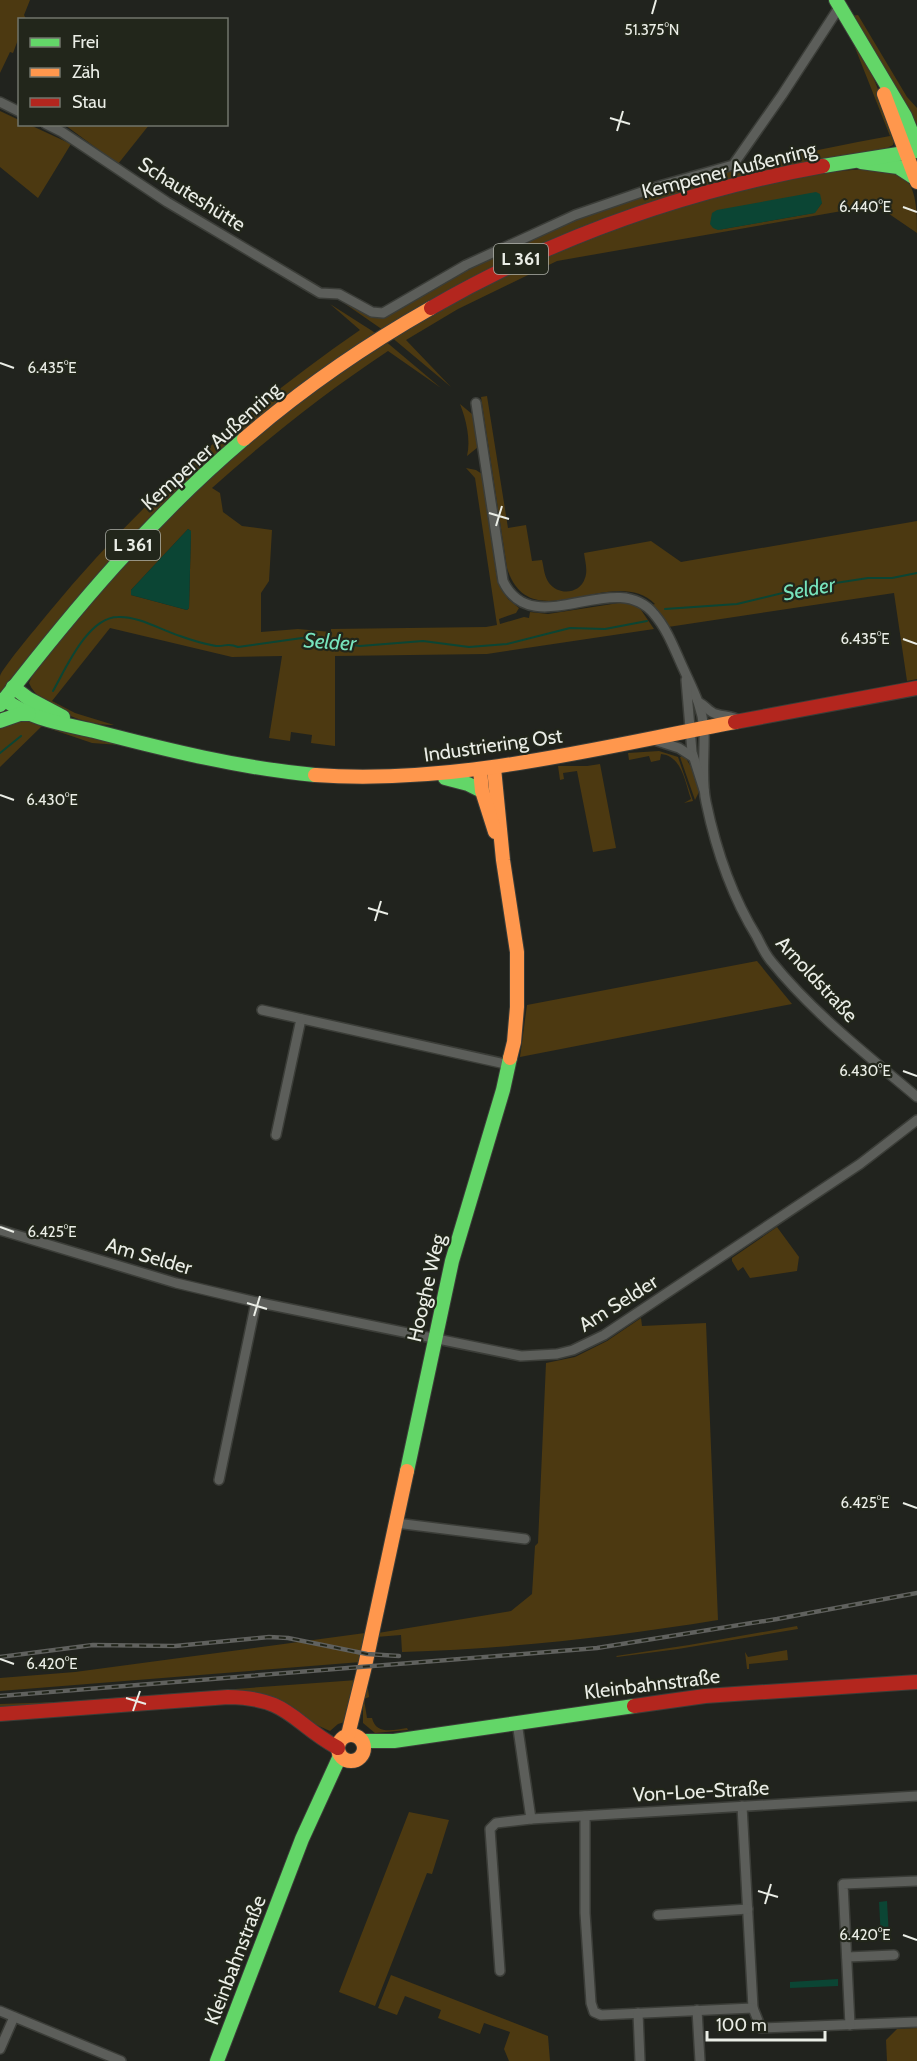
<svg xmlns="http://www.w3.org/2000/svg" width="917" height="2061" font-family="Cabin,sans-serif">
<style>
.green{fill:#4c3911;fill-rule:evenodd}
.water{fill:#0b4534}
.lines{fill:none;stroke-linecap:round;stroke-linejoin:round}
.stream{stroke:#0b4534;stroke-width:2}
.street-casing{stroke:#3b3d38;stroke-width:12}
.fast-casing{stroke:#3b3d38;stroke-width:16}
.slow-casing{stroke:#3b3d38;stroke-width:16}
.jam-casing{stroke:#3b3d38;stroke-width:16}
.street{stroke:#5c5e5a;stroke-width:9}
.fast{stroke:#63d668;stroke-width:14}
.slow{stroke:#ff974d;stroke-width:14}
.jam{stroke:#b3261e;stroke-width:14}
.rail-casing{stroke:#60615e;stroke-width:4.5}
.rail{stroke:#22261b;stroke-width:2;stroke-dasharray:7;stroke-linecap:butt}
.ticks{fill:none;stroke:#eaede6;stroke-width:2}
.labels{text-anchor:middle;stroke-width:4.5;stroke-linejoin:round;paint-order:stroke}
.shield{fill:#22261b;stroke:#aeb1a9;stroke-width:1.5}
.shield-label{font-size:18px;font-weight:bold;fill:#eaede6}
.street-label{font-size:20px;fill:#eaede6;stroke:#22261b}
.water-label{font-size:21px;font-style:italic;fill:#77e3bc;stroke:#22261b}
.ticks-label{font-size:15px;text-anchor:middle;fill:#eaede6;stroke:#22261b;stroke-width:4.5;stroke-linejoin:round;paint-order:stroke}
</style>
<rect width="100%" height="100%" fill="#21231e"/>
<g class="green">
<polygon points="0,0 30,0 24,15 26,19 20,20 19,37 13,53 10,52 0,73"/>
<path d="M836 15 841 16 869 67 896 134 893 145 887 148 688 192 383 330 341 301 377 317C442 281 508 245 577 218 678 178 783 156 890 136L852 40Z"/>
<polygon points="858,15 907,97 917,108 917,124 908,114 851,16"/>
<polygon points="0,111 19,120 20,124 30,125 71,144 38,198 0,167"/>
<polygon points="65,125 149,125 118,164"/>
<path d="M885 168C917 173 917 205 917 233L876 205 557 261 458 309 406 340 451 387 390 336C534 249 716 174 885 168ZM822 203 814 213 718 230Z"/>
<path d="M330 304 377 334 238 436 0 694C0 689 0 682 0 676 2 668 42 621 50 611 139 503 244 410 360 330Z"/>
<path d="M384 340 441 388 388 351C326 392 268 438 212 488L220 493 223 512 242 526 272 530 269 581 261 593V632L298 629 331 632V629L486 627 497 625 475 478 466 468 476 470 482 474 497 579 508 599 519 608 516 613 499 619 500 624 524 617 529 618 530 612 548 614 625 602 639 607 654 629 487 654 335 656V746L311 743 312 735 291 732 290 741 269 738 282 656 232 657 110 628 52 701 75 713 114 725C88 726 40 709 29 683L34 672 125 559 232 454ZM188 529 191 531 189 608 187 610 131 595V590Z"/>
<path d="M487 396 508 528 526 525 532 561 542 560C544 568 544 576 549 583 559 596 580 594 585 578 588 570 585 561 584 553L651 541 681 562 917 521V679L907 681 894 593 668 627 652 605 655 604C613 562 530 642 507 568L481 397Z"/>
<path d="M460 404 472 414 478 447 467 456C471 440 466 419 460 404Z"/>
<polygon points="28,718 120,745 92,743 42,726 0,767 0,726"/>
<path d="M659 751 678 757 693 801 684 803 691 799C685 782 682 756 661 754L660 760 651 762 649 756 629 760 628 753Z"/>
<polygon points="684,755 691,767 699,792 695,800 680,757"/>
<polygon points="600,764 616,848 593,852 577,771 563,773 564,779 560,780 558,766 587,766"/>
<polygon points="757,961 792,1004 520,1057 527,1005"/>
<polygon points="777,1227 799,1257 797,1271 750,1278 743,1267 738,1271 732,1261 732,1258"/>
<path d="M641 1318 642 1326 706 1323 718 1620C613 1637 508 1649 402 1652L401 1635 376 1637 378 1633 511 1611 532 1594 535 1546 538 1543 546 1363 575 1357 607 1341Z"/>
<polygon points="797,1626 798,1629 678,1649 617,1657 616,1656 689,1645"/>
<polygon points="365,1633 367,1634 361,1662 0,1691 0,1678 75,1672"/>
<polygon points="787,1650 788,1660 749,1664 749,1669 747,1669 745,1652 748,1657"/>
<polygon points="357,1680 348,1721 338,1724 330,1731 310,1722 270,1698 0,1709 0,1704 58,1702"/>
<path d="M366 1687 368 1689 369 1697 364 1699 367 1718H372C376 1735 393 1730 407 1728L408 1730 375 1733 363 1723V1704Z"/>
<polygon points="409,1812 449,1820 432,1874 427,1873 375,2006 339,1992"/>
<polygon points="391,1975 548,2036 550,2061 509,2061 504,2049 510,2032 484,2023 480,2034 438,2018 441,2010 405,1996 397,2015 378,2008"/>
<polygon points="917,2028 917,2061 887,2061 886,2040 897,2029"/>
</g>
<g class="water">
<polygon points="816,192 820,194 822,203 815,213 718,230 713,228 710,224 712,213 717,210"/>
<polygon points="188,529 191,531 189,608 187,610 131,595 131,590"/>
<polygon points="887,1901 889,1937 881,1938 879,1902"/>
<polygon points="838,1979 838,1986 790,1988 790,1982"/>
</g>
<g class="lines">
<g class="stream">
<polyline points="665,609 737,604 803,588 868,578 892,578 917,573"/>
<path d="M53 691C66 668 88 617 118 617 138 616 161 630 180 636 191 640 204 644 216 646 226 647 226 642 238 647L302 638 360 646 423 641 469 647 507 644 570 628 605 629 647 621"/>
<polyline points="0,753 21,736"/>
</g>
<defs>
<g id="street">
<polyline points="0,102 20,112"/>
<polyline points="46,124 62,132 167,202 320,293 339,294 372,312 383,313 466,265 575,215 659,186 733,165 782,95 840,6"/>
<path d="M476 403 503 581C533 644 615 566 654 614 668 630 675 651 684 670 693 690 702 706 704 729 705 752 701 780 706 802 716 850 731 895 757 937 761 945 765 954 771 961 813 1013 866 1054 917 1097"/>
<polyline points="686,680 692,752 704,790"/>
<path d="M700 703C706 706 709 712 716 714 725 717 732 715 740 721"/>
<polyline points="651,739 679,748 693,757"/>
<polyline points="262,1010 510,1065"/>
<polyline points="276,1135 301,1019"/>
<polyline points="0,1230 176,1283 256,1302 521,1356 557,1354 573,1350 604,1335 860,1164 917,1120"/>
<polyline points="219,1480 256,1302"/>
<polyline points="396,1523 525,1539"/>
<polyline points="517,1722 531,1819"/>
<polyline points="742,1806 753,2008"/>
<polyline points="585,1816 585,1913 591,2003 594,2012 601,2015 753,2008 761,2028 917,2022"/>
<polyline points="658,1915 748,1909"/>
<polyline points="847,1957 894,1955"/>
<polyline points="500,1971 490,1829 496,1823 531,1819 917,1796"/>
<polyline points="697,2010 700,2061"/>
<polyline points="0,2011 121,2061"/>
<polyline points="638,2013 640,2061"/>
<polyline points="850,2025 843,1884 917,1881"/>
<polyline points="0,2049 14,2017"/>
</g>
<g id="fast">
<polyline points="836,0 905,116 917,146"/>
<polyline points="861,162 898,167 915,178"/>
<polyline points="823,166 917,151"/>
<polyline points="13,687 29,699 63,717"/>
<path d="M4 699C29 719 64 724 94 731 167 750 240 768 315 775"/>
<path d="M0 705C74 609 151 518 244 439"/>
<polyline points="0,721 20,714 29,714"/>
<polyline points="445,778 468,784 482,791"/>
<polyline points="407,1471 452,1261 503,1090 510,1058"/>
<polyline points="362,1741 394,1741 634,1706"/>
<polyline points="217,2061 302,1839 340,1756"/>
</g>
<g id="slow">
<polyline points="884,94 917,182"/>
<path d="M244 439C302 389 364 346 431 308"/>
<polyline points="494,768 503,860 517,952 517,1007 514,1042 510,1058"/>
<polyline points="480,770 482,791 495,832"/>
<path d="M315 775C457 785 596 748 735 722"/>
<circle cx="351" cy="1748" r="13"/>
<polyline points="348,1735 365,1666 407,1471"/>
</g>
<g id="jam">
<path d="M431 308C554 237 684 191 823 166"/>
<polyline points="735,722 917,688"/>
<polyline points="634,1706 705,1696 917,1682"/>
<path d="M0 1714 228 1697C290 1698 291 1722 338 1748"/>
</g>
</defs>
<use href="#street" class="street-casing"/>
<use href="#fast" class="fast-casing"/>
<use href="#slow" class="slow-casing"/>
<use href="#jam" class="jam-casing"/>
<use href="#street" class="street"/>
<use href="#fast" class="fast"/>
<use href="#slow" class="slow"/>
<use href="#jam" class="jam"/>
<defs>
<g id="rail">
<polyline points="0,1657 93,1645 175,1646 269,1637 288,1638 367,1654 399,1656"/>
<polyline points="0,1696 597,1648 777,1619 917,1593"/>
</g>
</defs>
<use href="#rail" class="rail-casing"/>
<use href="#rail" class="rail"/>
</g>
<path class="ticks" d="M652 14 656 0M610 118 630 124M617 131 623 111M903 207 917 212M0 363 14 368M489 513 509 519M496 526 502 506M903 639 917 644M0 795 14 800M368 908 388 914M375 921 381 901M903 1071 917 1076M0 1227 14 1232M247 1303 267 1309M254 1316 260 1296M903 1503 917 1508M0 1659 14 1664M126 1698 146 1704M133 1711 140 1691M758 1891 778 1897M765 1904 771 1884M903 1935 917 1940"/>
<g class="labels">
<g class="shield">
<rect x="494" y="244" width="54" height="30" rx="4.5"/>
<rect x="106" y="530" width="54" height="30" rx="4.5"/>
</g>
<g class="shield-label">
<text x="521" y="265">L 361</text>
<text x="133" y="551">L 361</text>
</g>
<g class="street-label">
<text transform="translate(729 170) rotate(-14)" y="7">Kempener Außenring</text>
<text transform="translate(192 194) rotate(32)" y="7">Schauteshütte</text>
<text transform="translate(211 446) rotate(-42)" y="7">Kempener Außenring</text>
<text transform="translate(493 745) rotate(-8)" y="7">Industriering Ost</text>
<text transform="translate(817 979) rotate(47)" y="7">Arnoldstraße</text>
<text transform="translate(149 1256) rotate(16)" y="7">Am Selder</text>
<text transform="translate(426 1288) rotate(-77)" y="7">Hooghe Weg</text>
<text transform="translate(618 1303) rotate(-32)" y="7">Am Selder</text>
<text transform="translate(652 1684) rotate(-7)" y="7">Kleinbahnstraße</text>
<text transform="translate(701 1791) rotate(-3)" y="7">Von-Loe-Straße</text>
<text transform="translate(235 1960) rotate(-69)" y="7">Kleinbahnstraße</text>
</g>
<g class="water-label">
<text transform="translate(809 589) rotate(-10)" y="7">Selder</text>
<text transform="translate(330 642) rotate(4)" y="7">Selder</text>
</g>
</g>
<g class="ticks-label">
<text x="652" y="35">51.375°N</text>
<text x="865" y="212">6.440°E</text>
<text x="52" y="373">6.435°E</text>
<text x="865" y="644">6.435°E</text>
<text x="52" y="805">6.430°E</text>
<text x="865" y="1076">6.430°E</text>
<text x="52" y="1237">6.425°E</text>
<text x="865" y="1508">6.425°E</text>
<text x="52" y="1669">6.420°E</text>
<text x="865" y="1940">6.420°E</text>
</g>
<rect x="18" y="18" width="210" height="108" fill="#22261b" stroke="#72766c" stroke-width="1.5"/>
<rect x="30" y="38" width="30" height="9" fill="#63d668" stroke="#72766c" stroke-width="1.5"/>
<text x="72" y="48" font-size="18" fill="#eaede6">Frei</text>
<rect x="30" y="68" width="30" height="9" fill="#ff974d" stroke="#72766c" stroke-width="1.5"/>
<text x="72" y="78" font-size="18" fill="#eaede6">Zäh</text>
<rect x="30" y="98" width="30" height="9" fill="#b3261e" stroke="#72766c" stroke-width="1.5"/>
<text x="72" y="108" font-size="18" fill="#eaede6">Stau</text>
<path d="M707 2031v9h118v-9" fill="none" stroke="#eaede6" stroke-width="3"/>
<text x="716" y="2031" font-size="18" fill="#eaede6" stroke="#22261b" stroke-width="4.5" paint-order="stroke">100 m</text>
</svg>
